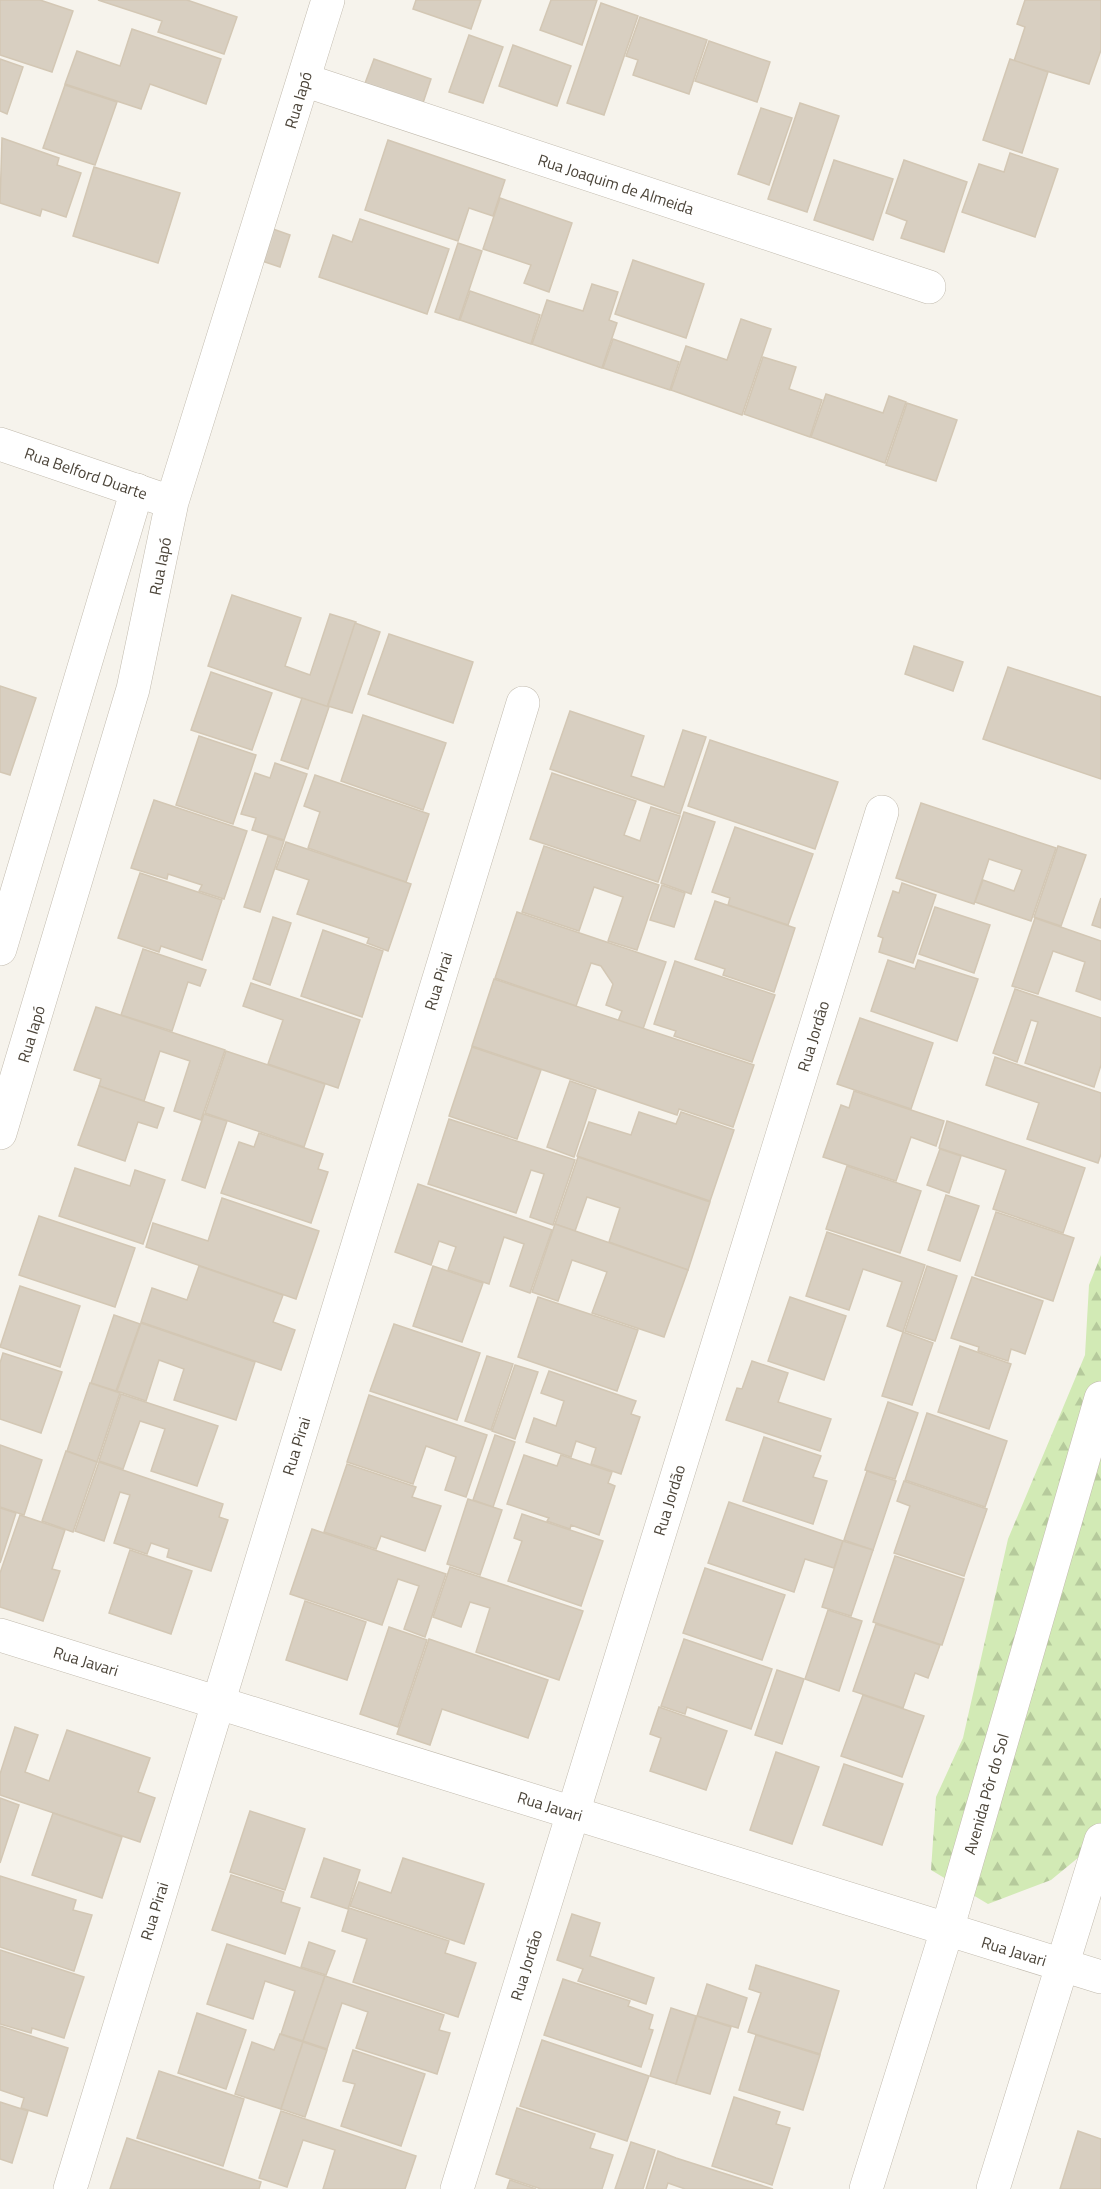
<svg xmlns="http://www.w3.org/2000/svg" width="1101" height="2189" font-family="'Titillium Web',sans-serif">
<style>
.forest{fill:url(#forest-firs)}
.building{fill:#d8cfc1;stroke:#d3c7b4;stroke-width:1.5}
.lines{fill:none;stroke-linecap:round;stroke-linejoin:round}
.minor-casing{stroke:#c2bbae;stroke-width:34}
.minor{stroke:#fff;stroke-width:33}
.labels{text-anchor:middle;stroke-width:4.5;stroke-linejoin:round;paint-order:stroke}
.street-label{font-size:16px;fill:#4b4439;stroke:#fff}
</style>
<defs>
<pattern id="forest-firs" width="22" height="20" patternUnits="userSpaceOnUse" patternTransform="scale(1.5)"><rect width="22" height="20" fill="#d2eab5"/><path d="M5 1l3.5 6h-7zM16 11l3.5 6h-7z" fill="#b6ca9c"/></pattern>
</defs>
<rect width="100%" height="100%" fill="#f6f3ec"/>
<polygon class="forest" points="1101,1255 1101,1839 1051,1880 988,1904 931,1870 936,1797 963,1738 1008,1539 1085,1355 1089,1285"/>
<g class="building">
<polygon points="0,0 40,0 73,11 52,72 0,55"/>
<polygon points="98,0 187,0 237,17 224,54 158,32 162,21"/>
<polygon points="416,0 481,0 471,29 413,9"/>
<polygon points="551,0 597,0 582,45 540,30"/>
<polygon points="1025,0 1101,0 1101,50 1089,84 1014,61 1025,27 1017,24"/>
<polygon points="601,3 638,16 604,115 567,103"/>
<polygon points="640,17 707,40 689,94 633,75 638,60 626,56"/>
<polygon points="132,29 221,59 206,104 150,84 141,109 65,84 77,51 120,66"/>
<polygon points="469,35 503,47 483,103 449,92"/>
<polygon points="709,41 770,62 757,102 695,81"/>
<polygon points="513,45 571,66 557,106 499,86"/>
<polygon points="0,59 23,67 7,114 0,111"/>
<polygon points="374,59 431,79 422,106 364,86"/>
<polygon points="1010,59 1048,72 1022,153 983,140"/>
<polygon points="65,85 117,102 95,165 43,148"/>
<polygon points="800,103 839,116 807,212 768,199"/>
<polygon points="761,108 792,118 769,185 738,174"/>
<polygon points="2,138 59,158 57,165 81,173 66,217 42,209 40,216 0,203"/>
<polygon points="388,140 505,180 493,216 469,208 458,241 365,210"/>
<polygon points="1010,153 1058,169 1035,237 962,212 979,164 1004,172"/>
<polygon points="834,160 893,179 873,240 814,220"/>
<polygon points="904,160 967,182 944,252 901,238 907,221 886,213"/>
<polygon points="94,167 180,193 158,263 73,236"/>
<polygon points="500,198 572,223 549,292 524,283 531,265 483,249"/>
<polygon points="360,219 449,249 427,314 319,277 333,235 352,242"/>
<polygon points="273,229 290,235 280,267 262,261"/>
<polygon points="458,243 482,251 459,320 435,312"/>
<polygon points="633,260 704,284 686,338 615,314"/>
<polygon points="592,284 618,292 609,320 617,323 602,368 532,344 547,300 583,311"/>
<polygon points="470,291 540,315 531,344 460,320"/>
<polygon points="741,319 771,329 742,415 671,390 686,346 727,360"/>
<polygon points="613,339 679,362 670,390 603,368"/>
<polygon points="763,357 796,367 789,389 822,400 810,437 744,414"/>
<polygon points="826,394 883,413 889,396 906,402 885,463 811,437"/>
<polygon points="907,403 957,420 936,481 886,465"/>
<polygon points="232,595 301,618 285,666 310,675 330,614 356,622 327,707 208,666"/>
<polygon points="355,623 380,632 352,713 328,706"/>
<polygon points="389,634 473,662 453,723 368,694"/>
<polygon points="914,646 963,662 953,691 905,674"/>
<polygon points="1008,667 1101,697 1101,779 983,739"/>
<polygon points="211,672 272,693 252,750 191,730"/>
<polygon points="0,686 36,698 10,775 0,772"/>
<polygon points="302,698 329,707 308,769 281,760"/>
<polygon points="570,711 644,736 631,776 664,787 683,730 706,737 680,814 550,769"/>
<polygon points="363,715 446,743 423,810 341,781"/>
<polygon points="199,736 256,755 233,824 176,805"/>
<polygon points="710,740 838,782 815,849 688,806"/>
<polygon points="275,763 307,774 284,840 252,830 256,818 241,814 255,773 270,778"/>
<polygon points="552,773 636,801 624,835 640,841 651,807 680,816 658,882 530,839"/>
<polygon points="315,775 429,814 406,882 308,848 320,812 304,806"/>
<polygon points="154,800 247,831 224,899 199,891 202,885 168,874 167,879 131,868"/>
<polygon points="921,803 1056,848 1031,921 975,902 983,880 1014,891 1022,870 989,859 974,904 896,878"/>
<polygon points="684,812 715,822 691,894 661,883"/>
<polygon points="735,827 813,854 788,925 728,905 730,898 712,892"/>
<polygon points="268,836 284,841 260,912 244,907"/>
<polygon points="286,842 411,884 388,951 367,943 369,938 297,914 309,880 276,869"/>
<polygon points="544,846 659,885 637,950 608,941 623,897 594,887 579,931 522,912"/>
<polygon points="1058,846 1086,855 1061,926 1034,917"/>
<polygon points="140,873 222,900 202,960 161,946 159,952 118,938"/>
<polygon points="902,883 936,895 913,963 879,952 883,938 878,936 893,891 899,893"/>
<polygon points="662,885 685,893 674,927 650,920"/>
<polygon points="1101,898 1101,928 1092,925"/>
<polygon points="715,901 795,928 774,992 723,975 725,969 695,959"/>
<polygon points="935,907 990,925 974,973 919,954"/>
<polygon points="517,912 666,962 643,1029 618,1021 622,1011 606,1005 613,984 601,966 591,963 576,1006 495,978"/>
<polygon points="273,917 291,923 270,985 253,979"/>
<polygon points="1035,918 1101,941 1101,1000 1076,991 1085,962 1053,951 1038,994 1012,986"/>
<polygon points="323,930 383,951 362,1017 301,996"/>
<polygon points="143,949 206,970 200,986 188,982 172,1031 121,1015"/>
<polygon points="888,960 915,969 918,960 978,979 957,1041 871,1011"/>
<polygon points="675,961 775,995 752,1062 674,1036 676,1031 654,1024"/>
<polygon points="494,979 754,1065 733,1127 679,1109 677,1115 472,1046"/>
<polygon points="251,983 360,1020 338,1088 268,1064 283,1020 243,1006"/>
<polygon points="1015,989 1101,1018 1101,1065 1094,1087 1025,1063 1038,1022 1031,1020 1017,1062 993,1053"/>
<polygon points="96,1007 225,1050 201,1120 174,1111 190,1061 160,1051 144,1101 99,1086 101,1079 74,1070"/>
<polygon points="860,1018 933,1043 911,1109 837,1084"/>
<polygon points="472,1047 541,1070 517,1139 449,1116"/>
<polygon points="226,1051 325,1084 304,1147 205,1113"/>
<polygon points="995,1057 1101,1093 1101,1154 1098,1163 1027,1139 1039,1103 986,1085"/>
<polygon points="570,1081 596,1090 574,1157 547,1147"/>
<polygon points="99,1086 164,1108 157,1128 138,1122 125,1161 78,1145"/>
<polygon points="854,1091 944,1121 936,1146 911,1137 896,1181 823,1157 841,1105 849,1108"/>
<polygon points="639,1112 676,1124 681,1112 734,1130 710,1201 577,1156 589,1122 631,1135"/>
<polygon points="204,1114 227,1121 205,1188 182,1180"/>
<polygon points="449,1119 575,1160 553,1225 530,1217 544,1174 531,1170 516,1213 428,1184"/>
<polygon points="947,1121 1085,1168 1063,1233 993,1209 1006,1170 939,1148"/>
<polygon points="259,1133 323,1154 318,1169 328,1172 311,1223 221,1193 239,1142 254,1147"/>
<polygon points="940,1149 961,1156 949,1193 927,1185"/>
<polygon points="578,1157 710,1202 688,1270 609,1242 620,1208 587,1197 575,1231 555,1224"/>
<polygon points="847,1166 921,1191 900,1253 826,1229"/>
<polygon points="75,1168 130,1186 135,1170 165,1180 143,1244 59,1216"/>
<polygon points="418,1184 552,1230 530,1293 510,1286 524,1244 504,1237 489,1284 448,1270 456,1247 439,1241 431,1265 395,1252"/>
<polygon points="946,1195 979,1206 960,1261 928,1250"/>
<polygon points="222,1198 319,1231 296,1299 146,1247 153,1223 208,1241"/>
<polygon points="996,1212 1074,1238 1053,1301 975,1275"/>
<polygon points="39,1216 135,1248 115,1307 19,1275"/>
<polygon points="555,1224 688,1270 664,1337 592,1313 607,1272 572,1260 558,1301 532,1292"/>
<polygon points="827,1232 925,1265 903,1332 887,1326 902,1282 863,1269 849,1310 806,1296"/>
<polygon points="199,1266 283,1295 273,1322 295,1330 281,1370 141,1322 152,1288 187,1300"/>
<polygon points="433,1266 483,1283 462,1342 413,1326"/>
<polygon points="927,1266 957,1276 935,1341 905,1331"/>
<polygon points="972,1277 1043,1301 1025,1354 1011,1349 1008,1361 978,1351 979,1347 951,1338"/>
<polygon points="20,1286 80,1306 60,1367 0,1347"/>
<polygon points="538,1297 638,1330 617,1391 518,1357"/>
<polygon points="790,1297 846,1316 824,1380 768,1361"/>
<polygon points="114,1315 140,1324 116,1391 91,1383"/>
<polygon points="141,1323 255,1362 236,1420 174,1400 184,1369 159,1360 146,1401 117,1391"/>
<polygon points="394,1324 480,1353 457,1420 370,1391"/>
<polygon points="903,1332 933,1343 912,1405 882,1396"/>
<polygon points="960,1346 1011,1364 989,1429 938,1412"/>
<polygon points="3,1353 62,1372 41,1433 0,1419 0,1363"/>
<polygon points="487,1356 513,1364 491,1430 465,1421"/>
<polygon points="752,1361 788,1373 778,1402 831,1419 820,1451 726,1420 737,1388 742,1389"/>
<polygon points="515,1365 538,1372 515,1439 492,1431"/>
<polygon points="549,1371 636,1401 631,1414 640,1417 621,1474 591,1464 596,1448 576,1441 571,1457 526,1442 534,1418 556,1426 564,1401 541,1393"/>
<polygon points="90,1383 120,1393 97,1462 67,1451"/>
<polygon points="121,1394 218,1426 197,1486 151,1471 165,1429 140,1421 123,1469 99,1461"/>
<polygon points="369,1395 487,1435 466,1497 445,1490 456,1457 426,1446 413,1484 347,1462"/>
<polygon points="888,1402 918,1413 895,1479 865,1470"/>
<polygon points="927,1413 1007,1441 985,1507 905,1480"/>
<polygon points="495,1435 515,1442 493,1507 473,1500"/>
<polygon points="764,1437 821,1456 813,1477 827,1481 813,1524 743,1501"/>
<polygon points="0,1445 42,1460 24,1515 0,1507"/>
<polygon points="66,1451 97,1462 73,1532 42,1521"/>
<polygon points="524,1455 557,1466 561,1455 612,1472 608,1483 615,1486 599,1535 571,1525 570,1529 547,1521 549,1518 507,1504"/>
<polygon points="99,1462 223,1504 219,1517 228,1520 211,1571 167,1557 169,1549 151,1543 147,1554 114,1543 130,1495 120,1492 104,1541 75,1531"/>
<polygon points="347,1464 416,1487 412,1497 441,1506 425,1551 381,1536 376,1549 324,1532"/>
<polygon points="867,1471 896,1481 873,1550 844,1540"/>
<polygon points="904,1481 987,1509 964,1576 894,1553 910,1506 897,1501"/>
<polygon points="468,1499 502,1510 480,1575 447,1564"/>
<polygon points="729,1502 843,1541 834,1568 805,1559 794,1592 708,1563"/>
<polygon points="0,1508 16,1513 0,1563"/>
<polygon points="522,1514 603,1541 581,1606 508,1581 522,1541 514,1538"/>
<polygon points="20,1515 65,1530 52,1569 60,1571 43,1621 0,1607 0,1573"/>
<polygon points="312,1529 446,1574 425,1637 404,1629 419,1586 398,1579 382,1625 290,1594"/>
<polygon points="843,1541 873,1550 851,1616 822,1607"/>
<polygon points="130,1550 192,1571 171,1634 109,1613"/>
<polygon points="895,1556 964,1579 942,1645 873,1622"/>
<polygon points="450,1567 583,1611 559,1680 476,1652 490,1608 470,1602 461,1627 433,1617"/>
<polygon points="705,1568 785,1595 762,1660 683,1633"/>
<polygon points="305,1601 366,1622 347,1680 286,1660"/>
<polygon points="828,1610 862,1621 839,1691 805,1679"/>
<polygon points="876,1624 940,1645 928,1678 915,1673 903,1708 853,1691"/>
<polygon points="389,1627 427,1640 398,1727 360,1714"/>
<polygon points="429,1639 548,1680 528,1738 442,1709 430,1745 397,1734"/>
<polygon points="684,1639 772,1669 751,1729 687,1707 685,1714 661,1706"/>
<polygon points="777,1670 804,1679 782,1744 755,1735"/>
<polygon points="863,1695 924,1716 902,1777 841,1756"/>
<polygon points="659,1707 727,1731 706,1790 650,1771 661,1738 650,1734"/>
<polygon points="15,1727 38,1735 25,1772 49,1781 67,1730 150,1758 138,1792 155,1798 140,1842 0,1795 0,1774"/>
<polygon points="776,1752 819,1767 792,1844 750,1830"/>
<polygon points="844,1764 903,1784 882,1845 823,1825"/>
<polygon points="0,1798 19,1805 0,1863"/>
<polygon points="250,1811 305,1829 285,1890 230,1872"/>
<polygon points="53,1813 122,1837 102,1898 32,1875"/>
<polygon points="324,1858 360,1870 348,1909 311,1897"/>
<polygon points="403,1858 484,1884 464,1944 350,1906 359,1882 391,1893"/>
<polygon points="231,1875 284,1892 281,1902 300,1908 285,1954 212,1930"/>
<polygon points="0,1876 76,1900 73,1910 92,1915 74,1971 0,1947"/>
<polygon points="349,1908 449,1941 445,1953 476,1963 458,2017 353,1982 367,1939 342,1931"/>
<polygon points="572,1914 600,1923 590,1956 654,1978 646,2004 578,1981 583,1969 557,1960"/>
<polygon points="309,1942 335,1951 326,1975 301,1967"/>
<polygon points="227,1944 325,1976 303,2041 281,2034 295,1991 265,1981 253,2019 207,2004"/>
<polygon points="0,1950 84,1977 64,2038 32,2028 31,2033 0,2024"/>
<polygon points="756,1965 839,1991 820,2054 748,2032 761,1993 749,1989"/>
<polygon points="325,1976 444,2015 439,2030 450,2033 437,2074 356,2048 368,2012 342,2003 327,2049 303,2041"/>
<polygon points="563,1979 630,2001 628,2006 653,2015 649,2029 653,2030 641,2067 544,2035"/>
<polygon points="707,1984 747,1998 738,2028 697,2016"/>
<polygon points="671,2008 696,2016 676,2084 650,2076"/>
<polygon points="197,2013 246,2030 226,2089 178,2073"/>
<polygon points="697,2016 731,2027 710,2094 676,2084"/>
<polygon points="0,2026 68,2048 47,2116 21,2108 24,2098 0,2090"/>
<polygon points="280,2034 303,2042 281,2109 235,2094 252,2042 274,2050"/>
<polygon points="756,2035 820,2055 803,2110 739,2090"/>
<polygon points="542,2040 649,2076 627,2141 520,2106"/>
<polygon points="303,2042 327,2050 305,2117 281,2109"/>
<polygon points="353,2050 425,2074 401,2146 341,2126 355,2084 343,2081"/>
<polygon points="159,2071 244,2099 223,2166 137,2138"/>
<polygon points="734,2097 780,2112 776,2124 790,2128 772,2185 712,2166"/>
<polygon points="0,2102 28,2111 12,2163 0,2159"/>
<polygon points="517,2108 595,2134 590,2148 613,2155 602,2189 541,2189 496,2174"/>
<polygon points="281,2111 416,2156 405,2189 323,2189 335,2150 303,2140 287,2187 259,2178"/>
<polygon points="1078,2131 1101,2139 1101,2189 1060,2189"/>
<polygon points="127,2138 261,2182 259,2189 110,2189"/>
<polygon points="631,2142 655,2150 643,2189 615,2189"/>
<polygon points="658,2151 676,2158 773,2189 685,2189 668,2183 666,2189 646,2189"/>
<polygon points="510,2180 536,2189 507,2189"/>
</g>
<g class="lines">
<defs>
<g id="minor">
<polyline points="304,80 929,287"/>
<polyline points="0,444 156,497"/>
<polyline points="0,949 137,490"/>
<polyline points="0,1133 133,689 172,502 328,0"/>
<polyline points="0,1635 1101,1977"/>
<polyline points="70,2189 523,703"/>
<polyline points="457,2189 882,812"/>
<polyline points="866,2189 947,1930 1101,1398"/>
<polyline points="993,2189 1101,1840"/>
</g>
</defs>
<use href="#minor" class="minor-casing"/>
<use href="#minor" class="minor"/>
</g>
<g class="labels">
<g class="street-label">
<text transform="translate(298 100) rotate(-73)" y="6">Rua Iapó</text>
<text transform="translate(616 184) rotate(18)" y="6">Rua Joaquim de Almeida</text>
<text transform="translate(86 473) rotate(19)" y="6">Rua Belford Duarte</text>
<text transform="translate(160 566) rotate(-79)" y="6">Rua Iapó</text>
<text transform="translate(438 981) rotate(-73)" y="6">Rua Pirai</text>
<text transform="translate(31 1034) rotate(-73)" y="6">Rua Iapó</text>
<text transform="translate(813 1036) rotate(-73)" y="6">Rua Jordão</text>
<text transform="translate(296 1446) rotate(-73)" y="6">Rua Pirai</text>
<text transform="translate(669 1500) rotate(-73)" y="6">Rua Jordão</text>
<text transform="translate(86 1661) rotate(17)" y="6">Rua Javari</text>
<text transform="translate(986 1794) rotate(-74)" y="6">Avenida Pôr do Sol</text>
<text transform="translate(550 1806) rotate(17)" y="6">Rua Javari</text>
<text transform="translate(154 1911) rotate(-73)" y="6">Rua Pirai</text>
<text transform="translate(1014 1951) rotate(17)" y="6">Rua Javari</text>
<text transform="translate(526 1965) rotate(-73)" y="6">Rua Jordão</text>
</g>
</g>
</svg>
